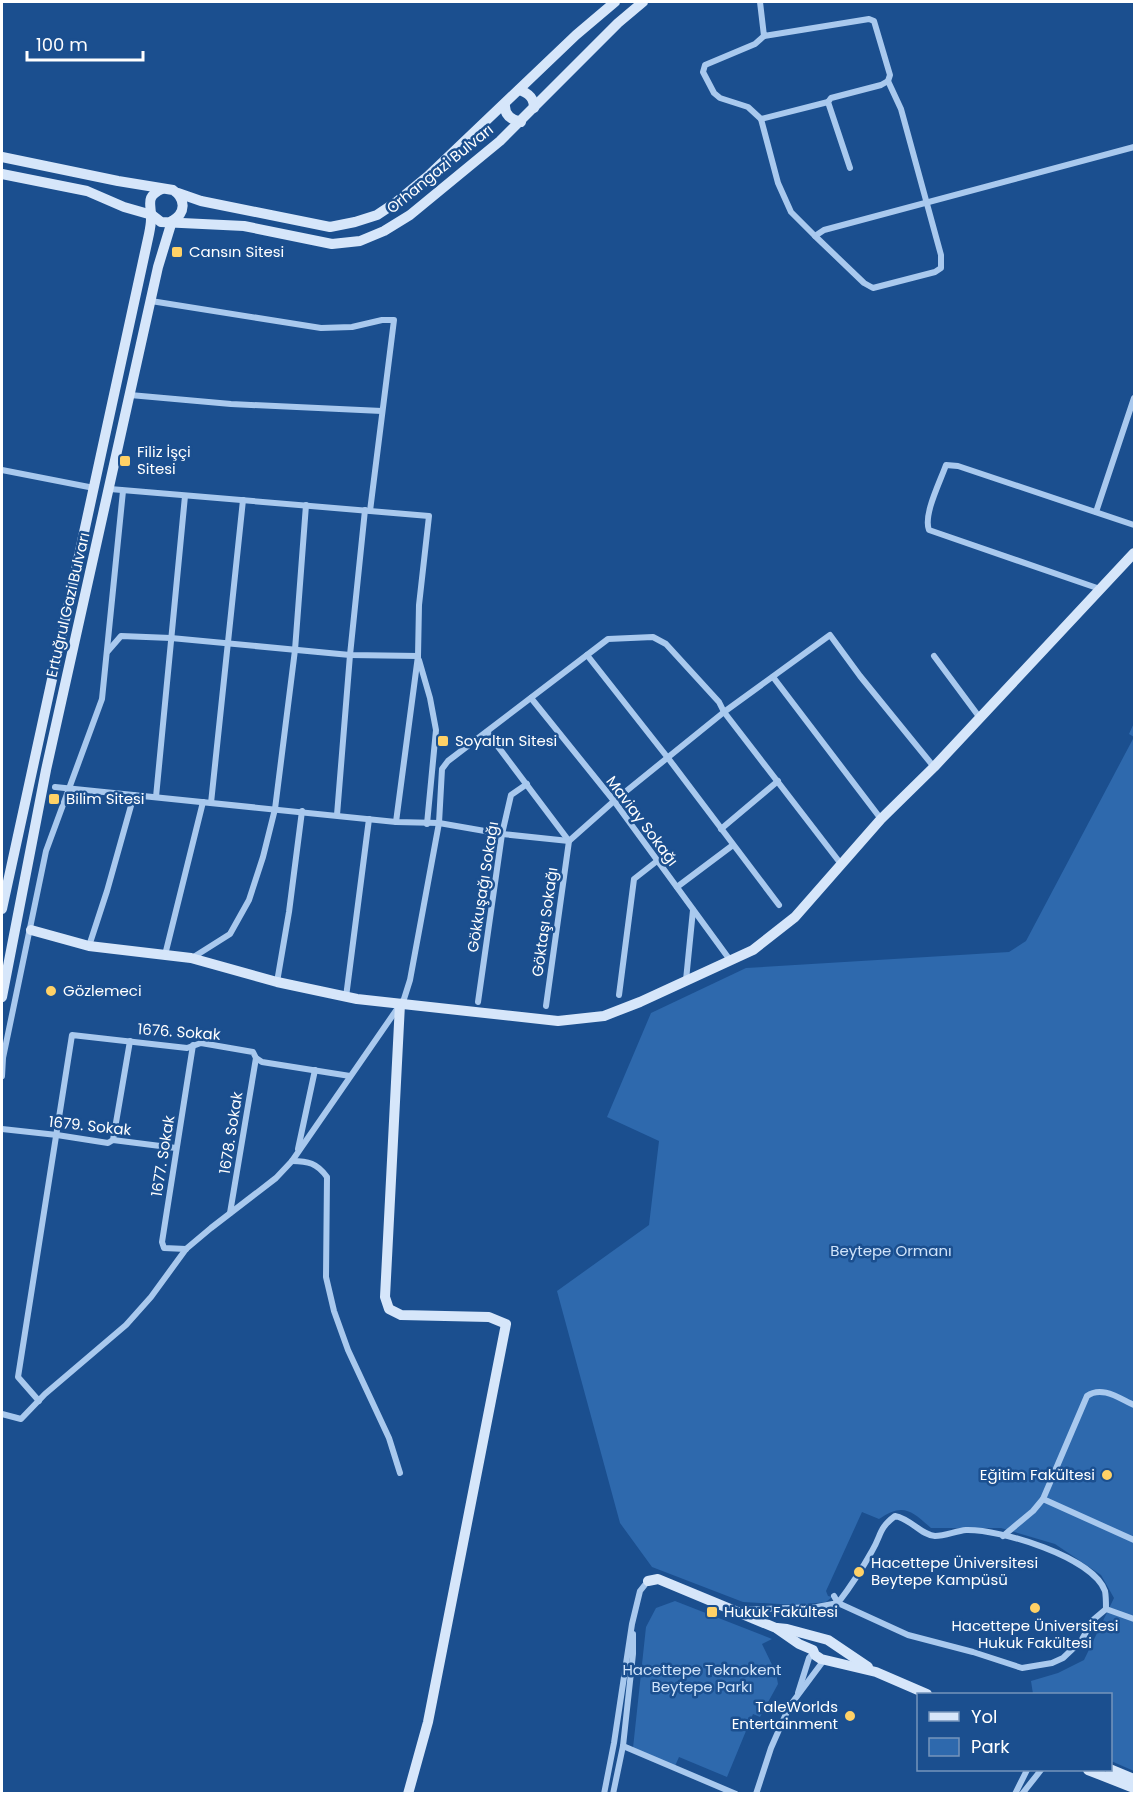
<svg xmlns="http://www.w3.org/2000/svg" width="1136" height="1795" font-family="Poppins,sans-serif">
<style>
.green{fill:#2e69ad}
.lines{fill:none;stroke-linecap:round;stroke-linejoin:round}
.street{stroke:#a9c9ee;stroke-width:6}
.secondary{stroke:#d6e6fa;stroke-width:10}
.poi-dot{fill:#ffd166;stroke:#1b4f8f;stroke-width:2}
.labels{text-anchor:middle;stroke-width:5;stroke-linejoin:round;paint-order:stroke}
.street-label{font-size:15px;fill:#fff;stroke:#1b4f8f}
.poi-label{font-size:15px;fill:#fff;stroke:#1b4f8f;text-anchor:start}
.park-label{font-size:15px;fill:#cfe3fa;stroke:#1b4f8f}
</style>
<rect width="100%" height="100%" fill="#1b4f8f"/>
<g class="green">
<path d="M1134 723V1771L1111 1761 1110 1694H1033L1031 1681 1058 1673 1084 1660 1114 1598 1101 1575 1055 1544 1001 1528H931C912 1511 903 1502 879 1519L862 1512 826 1591 828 1596 832 1597 826 1602 797 1605 743 1602 652 1567 620 1523 557 1291 649 1225 659 1141 607 1117 651 1013 746 968 1009 952 1026 941 1134 737 1129 734Z"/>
<polygon points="675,1601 772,1639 762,1644 776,1673 778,1684 760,1717 753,1714 727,1777 679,1757 675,1766 633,1748 646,1627 656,1608"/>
</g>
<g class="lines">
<g class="street">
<polyline points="760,2 764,36 869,19 874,21 890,75 888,81 881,85 831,98 828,102 850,168"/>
<polyline points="764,36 755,44 705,65 703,72 714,93 720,98 748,107 761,119 828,102"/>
<polyline points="761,119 778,183 791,212 815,236 824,230 1134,147"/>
<polyline points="815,236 864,283 873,288 935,272 941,268 941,255 901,109 888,81"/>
<polyline points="151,301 321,328 352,327 382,320 394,320 370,511"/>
<polyline points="130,395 231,404 382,411"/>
<polyline points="2,470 94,488"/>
<polyline points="110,489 429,516 419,605 418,656 396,822"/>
<polyline points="1096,512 1134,398"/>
<path d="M1100 589 929 530C923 515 940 482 946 465L958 466 1134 525"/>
<polyline points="108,651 121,636 171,638 350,655 418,656"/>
<polyline points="587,655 668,758 779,905"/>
<polyline points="934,656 980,718"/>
<polyline points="419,660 430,698 436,730 427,824"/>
<polyline points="773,677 881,819"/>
<polyline points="531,698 614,801 730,960"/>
<polyline points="487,732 569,841 546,1006"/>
<polyline points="55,787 396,822 439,823 502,834 569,841 614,801 724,712 830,635 860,676 934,767"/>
<polyline points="156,797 185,496"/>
<polyline points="211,803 243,500"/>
<polyline points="337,815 350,655 365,510"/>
<polyline points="721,829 778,781"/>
<polyline points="677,887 733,845"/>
<polyline points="89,946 107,891 134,795"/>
<polyline points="165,955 203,802"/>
<polyline points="192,958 230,934 249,900 263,857 275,809 295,650 306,505"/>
<polyline points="686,980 693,910"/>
<polyline points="277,982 289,912 302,811"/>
<polyline points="619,995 634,879 657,861"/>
<polyline points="346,997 369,819"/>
<polyline points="478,1002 502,834 511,795 527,784"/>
<polyline points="2,1076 3,1058 46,851 102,699 123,491"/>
<polyline points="2,1129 57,1135 108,1143 113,1140 176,1148"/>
<polyline points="113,1140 130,1041"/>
<polyline points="298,1149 315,1070"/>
<path d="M292 1161C308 1161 317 1163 327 1177L326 1277 334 1311 348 1350 389 1438 400 1473"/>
<polyline points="230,1213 256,1058"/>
<polyline points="186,1249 164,1248 162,1242 193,1045"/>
<polyline points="39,1401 18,1377 72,1035 187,1048 201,1043 253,1052 256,1058 262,1062 350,1076"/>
<polyline points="2,1414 21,1419 45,1394 126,1325 151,1297 186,1249 211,1228 276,1178 292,1161 404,999 410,980 439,823 442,769 448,761 608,639 653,637 666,644 719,702 724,712 841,864"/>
<polyline points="1043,1499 1134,1540"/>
<path d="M1003 1536 1033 1511 1043 1499 1087 1396C1102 1385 1120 1399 1134 1405"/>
<polyline points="1106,1609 1134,1619"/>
<path d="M739 1610 817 1607 838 1603C851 1586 862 1569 872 1551 882 1534 878 1529 895 1516 911 1519 921 1535 935 1536 945 1536 956 1531 966 1530 1000 1529 1093 1557 1105 1591 1106 1596 1106 1604 1106 1609L1093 1620 1081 1641 1063 1658 1052 1663 1022 1668 973 1652 908 1635 838 1603 834 1596"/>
<polyline points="798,1693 809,1658 814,1652"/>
<polyline points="623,1746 736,1794"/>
<polyline points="604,1794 614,1743 632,1624 640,1591 648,1581"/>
<polyline points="613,1794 623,1746 633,1654 633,1634"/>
<polyline points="756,1794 771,1748 789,1707 824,1660"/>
<polyline points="1015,1794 1027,1770"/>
<polyline points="1022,1794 1041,1770"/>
</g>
<g class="secondary">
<path d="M519 90C529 93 534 98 534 108"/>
<path d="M505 104C504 115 511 120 521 122"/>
<path d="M2 157 118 181 173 190C186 199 186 213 172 221"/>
<polyline points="2,174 87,191 124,207 152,215 161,222 244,226 332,244 360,241 384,231 410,215 500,141 618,23 643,2"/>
<polyline points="178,193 201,201 330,227 355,222 377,215 395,203 428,176 576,35 615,2"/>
<path d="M2 909 149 234C150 229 151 224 151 219 152 205 144 197 162 189"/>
<polyline points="31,930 89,946 191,958 277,982 357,999 558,1021 604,1016 640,1002 753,950 795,917 881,819 934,767 1134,553"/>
<polyline points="2,997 46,770 158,267 172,221"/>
<polyline points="400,1004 385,1297 389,1309 401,1315 489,1317 506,1324 428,1722 408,1794"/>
<polyline points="648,1581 658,1579 776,1628 799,1644 813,1650 815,1655 821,1659 876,1672 927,1694"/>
<polyline points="777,1628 787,1629 828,1640 868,1667"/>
<polyline points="1110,1769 1134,1779"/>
<polyline points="1088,1770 1134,1788"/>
</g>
</g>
<g class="poi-dot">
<rect x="171" y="246" width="12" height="12" rx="3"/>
<rect x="119" y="455" width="12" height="12" rx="3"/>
<rect x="437" y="735" width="12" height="12" rx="3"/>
<rect x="48" y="793" width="12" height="12" rx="3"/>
<circle cx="51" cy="991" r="6"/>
<circle cx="1107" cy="1475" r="6"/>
<circle cx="859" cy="1572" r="6"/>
<circle cx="1035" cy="1608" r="6"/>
<rect x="706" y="1606" width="12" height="12" rx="3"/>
<circle cx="850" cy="1716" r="6"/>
</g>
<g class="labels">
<g class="street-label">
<text transform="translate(440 169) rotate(-39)" y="5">Orhangazi Bulvarı</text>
<text transform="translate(68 605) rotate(-77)" y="5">Ertuğrul Gazi Bulvarı</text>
<text transform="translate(642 821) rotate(53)" y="5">Maviay Sokağı</text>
<text transform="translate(483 887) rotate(-81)" y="5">Gökkuşağı Sokağı</text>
<text transform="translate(545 922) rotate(-82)" y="5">Göktaşı Sokağı</text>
<text transform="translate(179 1032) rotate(4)" y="5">1676. Sokak</text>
<text transform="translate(90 1126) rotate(6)" y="5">1679. Sokak</text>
<text transform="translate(231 1133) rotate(-81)" y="5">1678. Sokak</text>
<text transform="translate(163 1156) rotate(-81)" y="5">1677. Sokak</text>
</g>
<g class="poi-label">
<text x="189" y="257">Cansın Sitesi</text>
<text x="137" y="457">Filiz İşçi<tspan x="137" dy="17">Sitesi</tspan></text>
<text x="455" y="746">Soyaltın Sitesi</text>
<text x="66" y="804">Bilim Sitesi</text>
<text x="63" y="996">Gözlemeci</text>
<text x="1095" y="1480" text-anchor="end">Eğitim Fakültesi</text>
<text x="871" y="1568">Hacettepe Üniversitesi<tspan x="871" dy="17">Beytepe Kampüsü</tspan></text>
<text x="724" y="1617">Hukuk Fakültesi</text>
<text x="1035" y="1631" text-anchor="middle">Hacettepe Üniversitesi<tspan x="1035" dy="17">Hukuk Fakültesi</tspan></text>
<text x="838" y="1712" text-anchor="end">TaleWorlds<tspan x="838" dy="17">Entertainment</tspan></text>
</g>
<g class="park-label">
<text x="891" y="1256">Beytepe Ormanı</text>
<text x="702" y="1675">Hacettepe Teknokent<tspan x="702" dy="17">Beytepe Parkı</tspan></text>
</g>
</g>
<rect width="1136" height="1795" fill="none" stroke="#ffffff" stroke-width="6"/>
<rect x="917" y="1693" width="195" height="78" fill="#1b4f8f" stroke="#7695bc" stroke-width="1.5"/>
<rect x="929" y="1712" width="30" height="9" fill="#d6e6fa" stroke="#7695bc" stroke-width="1.5"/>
<text x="971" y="1723" font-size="18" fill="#ffffff">Yol</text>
<rect x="929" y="1738" width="30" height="18" fill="#2e69ad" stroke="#7695bc" stroke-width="1.5"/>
<text x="971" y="1753" font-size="18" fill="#ffffff">Park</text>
<path d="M27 51v9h116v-9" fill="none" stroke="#ffffff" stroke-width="3"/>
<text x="36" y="51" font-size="18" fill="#ffffff" stroke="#1b4f8f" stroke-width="4.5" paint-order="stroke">100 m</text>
</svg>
